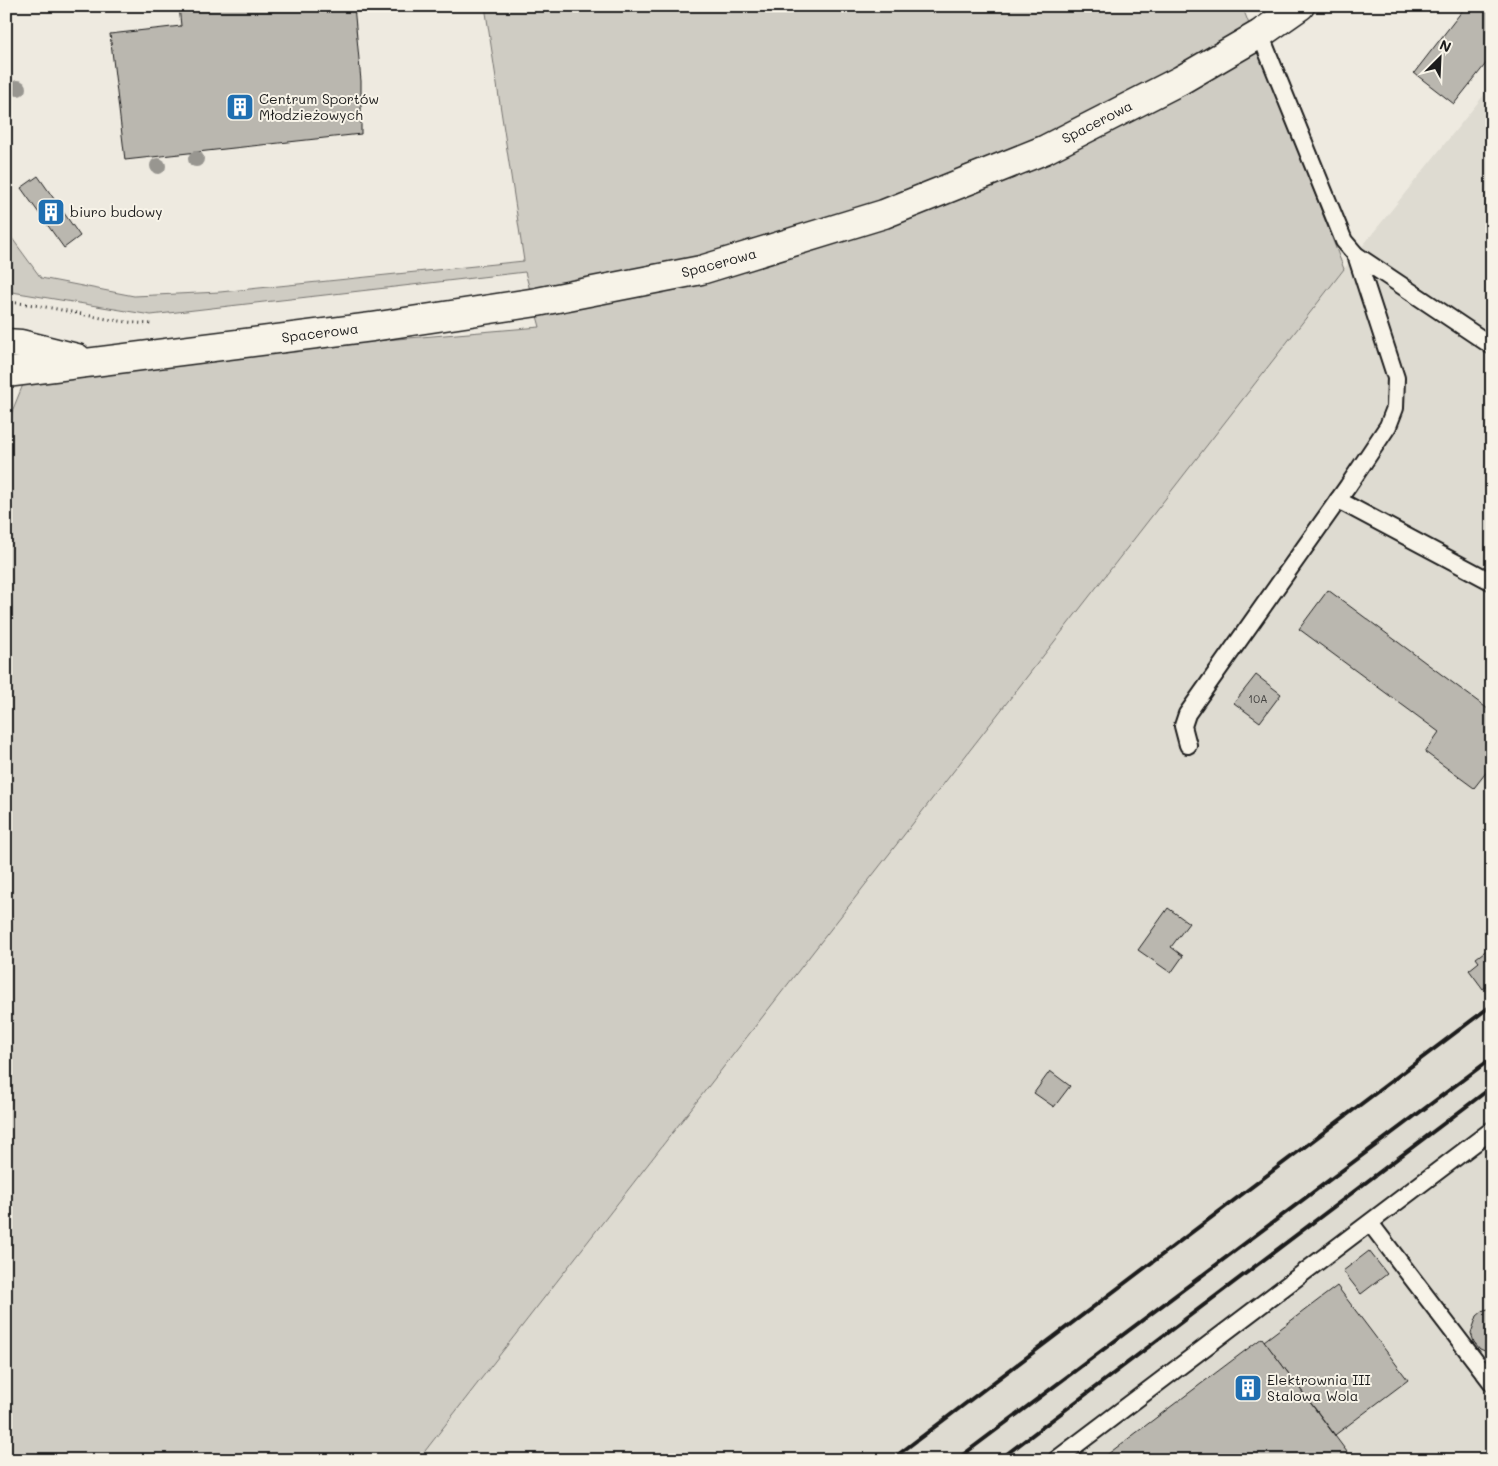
<svg xmlns="http://www.w3.org/2000/svg" width="1498" height="1466" font-family="Mali,sans-serif">
<style>
.built{fill:#dedbd1}
.green{fill:#cfccc3;stroke:#767470}
.building{fill:#bab7af;stroke:#1c1c1c}
.lines{fill:none;stroke-linecap:round;stroke-linejoin:round}
.service-casing{stroke:#1c1c1c;stroke-width:20}
.tertiary-casing{stroke:#1c1c1c;stroke-width:31}
.path{stroke:#1c1c1c;stroke-width:3;stroke-dasharray:1 4;stroke-linecap:butt}
.service{stroke:#f7f3e8;stroke-width:16}
.tertiary{stroke:#f7f3e8;stroke-width:28}
.rail{stroke:#1c1c1c;stroke-width:4}
.tree{fill:#989690}
.labels{text-anchor:middle;stroke-width:4;stroke-linejoin:round;paint-order:stroke}
.number-label{font-size:11px;fill:#444341}
.poi-label{font-size:14px;fill:#1c1c1c;stroke:#f7f3e8;text-anchor:start}
.street-label{font-size:14px;fill:#1c1c1c;stroke:#f7f3e8}
</style>
<rect width="100%" height="100%" fill="#eeeae0"/>
<filter id="ink" filterUnits="userSpaceOnUse"><feTurbulence type="fractalNoise" baseFrequency=".02" numOctaves="2"/><feDisplacementMap in="SourceGraphic" scale="10" xChannelSelector="R" yChannelSelector="G"/><feConvolveMatrix kernelMatrix="1 2 1 2 8 2 1 2 1" color-interpolation-filters="sRGB"/></filter>
<g filter="url(#ink)">
<polygon class="built" points="1492,85 1492,1460 418,1460 704,1092 700,1065 716,1056 735,1052 995,714 1344,269"/>
<polygon class="green" points="485,6 1242,6 1344,269 418,1460 6,1460 6,426 29,370 540,327 525,272 151,315 6,291 6,230 41,278 134,296 220,292 524,261"/>
<g class="building">
<polygon points="179,6 354,6 361,81 361,134 125,160 110,34 181,26"/>
<polygon points="1466,6 1492,6 1492,56 1454,104 1414,73"/>
<polygon points="38,176 80,236 64,248 21,188"/>
<polygon points="1328,590 1492,712 1492,765 1474,788 1425,752 1439,732 1299,629"/>
<polygon points="1256,675 1281,694 1260,722 1234,703"/>
<polygon points="1168,908 1189,923 1171,947 1183,956 1171,973 1138,950"/>
<polygon points="1492,946 1492,982 1483,989 1469,970 1479,962 1476,958"/>
<polygon points="1050,1071 1070,1086 1054,1107 1034,1093"/>
<polygon points="1369,1251 1387,1274 1361,1294 1343,1271"/>
<polygon points="1337,1286 1408,1380 1335,1435 1264,1341"/>
<polygon points="1492,1308 1492,1354 1480,1349 1474,1342 1471,1333 1477,1316 1484,1310"/>
<polygon points="1262,1338 1353,1460 1100,1460"/>
</g>
<g class="lines">
<defs>
<g id="service">
<polyline points="1260,34 1344,241 1356,255 1492,346"/>
<polyline points="1338,500 1492,582"/>
<polyline points="1188,745 1183,726 1187,714 1348,486 1388,426 1395,408 1396,378 1356,255"/>
<polyline points="1370,1223 1492,1383"/>
<polyline points="1056,1460 1492,1130"/>
</g>
<g id="tertiary">
<polyline points="6,343 21,344 77,358"/>
<polyline points="6,373 372,327 537,302 701,270 884,214 1044,150 1181,80 1260,34 1300,6"/>
</g>
</defs>
<use href="#service" class="service-casing"/>
<use href="#tertiary" class="tertiary-casing"/>
<path class="path" d="M6 302C56 305 104 323 154 324"/>
<use href="#service" class="service"/>
<use href="#tertiary" class="tertiary"/>
<g class="rail">
<polyline points="891,1460 1492,1005"/>
<polyline points="956,1460 1492,1058"/>
<polyline points="999,1460 1492,1087"/>
</g>
</g>
<g class="tree">
<circle cx="18" cy="88" r="8"/>
<circle cx="196" cy="159" r="8"/>
<circle cx="158" cy="166" r="8"/>
</g>
</g>
<defs>
<symbol id="building-square" viewBox="-11 -11 22 22"><rect x="-9" y="-9" width="18" height="18" rx="4" fill="#1f6fb2" stroke="#f7f3e8"/><path d="M-4-6H4V6H1V3H-1V6H-4ZM-2.5-4.3h1.7v1.8h-1.7ZM.8-4.3h1.7v1.8H.8ZM-2.5-1h1.7V.8h-1.7ZM.8-1h1.7V.8H.8Z" fill="#fff"/></symbol>
</defs>
<g fill-rule="evenodd">
<use href="#building-square" x="224" y="91" width="32" height="32"/>
<use href="#building-square" x="35" y="196" width="32" height="32"/>
<use href="#building-square" x="1232" y="1372" width="32" height="32"/>
</g>
<g class="labels">
<g class="number-label">
<text x="1258" y="703">10A</text>
</g>
<g class="poi-label">
<text x="259" y="104">Centrum Sportów<tspan x="259" dy="16">Młodzieżowych</tspan></text>
<text x="70" y="217">biuro budowy</text>
<text x="1267" y="1385">Elektrownia III<tspan x="1267" dy="16">Stalowa Wola</tspan></text>
</g>
<g class="street-label">
<text transform="translate(1097 122) rotate(-27)" y="5">Spacerowa</text>
<text transform="translate(719 263) rotate(-15)" y="5">Spacerowa</text>
<text transform="translate(320 333) rotate(-7)" y="5">Spacerowa</text>
</g>
</g>
<rect width="1498" height="1466" fill="none" stroke="#f7f3e8" stroke-width="25"/>
<rect x="12" y="12" width="1473" height="1441" fill="none" stroke="#1c1c1c" stroke-width="2" filter="url(#ink)"/>
<g transform="translate(1440 58) rotate(24)" stroke="#f7f3e8" stroke-width="4" paint-order="stroke">
<path d="M0-4L9 19L0 12L-9 19Z" fill="#1c1c1c"/>
<text y="-8" font-size="14" font-weight="bold" text-anchor="middle" fill="#1c1c1c">N</text>
</g>
</svg>
